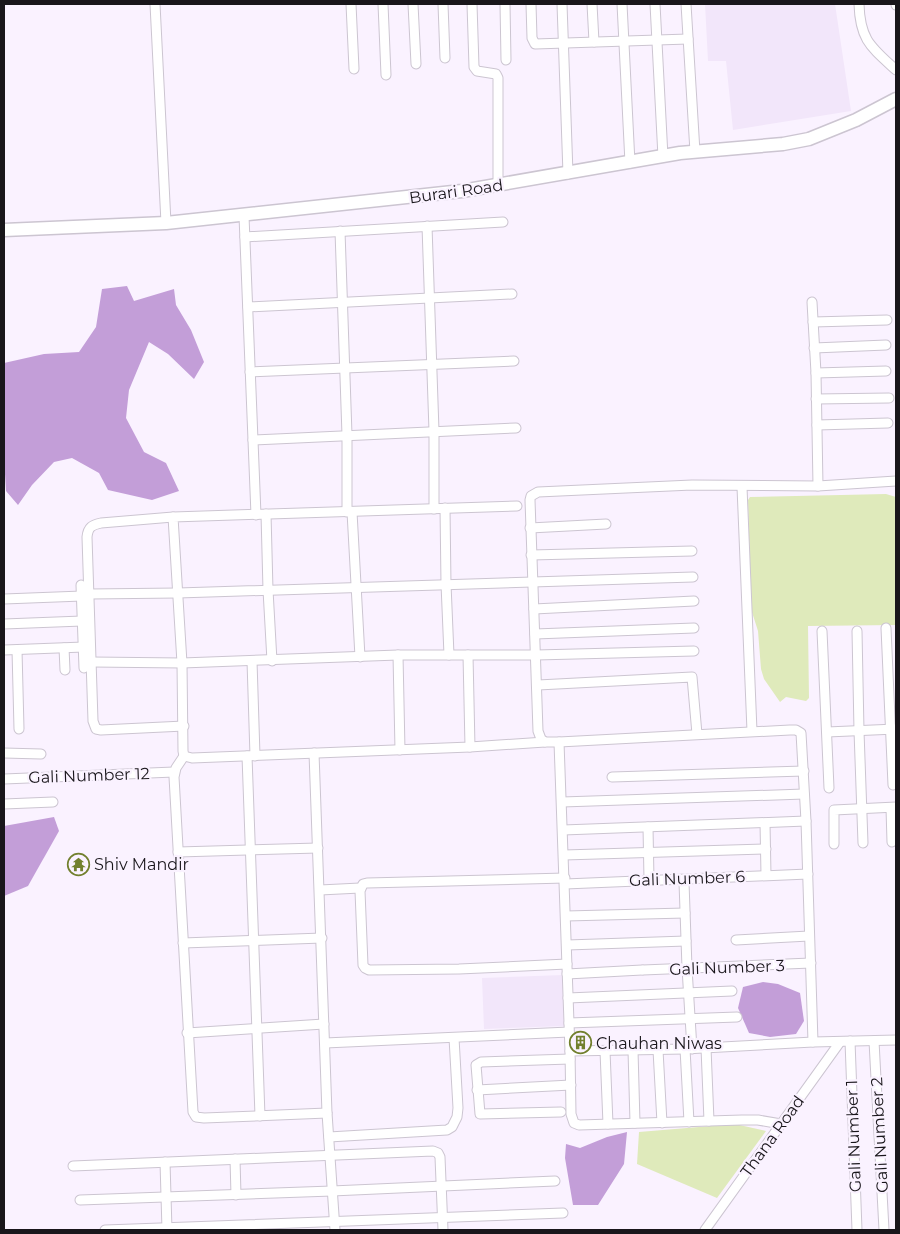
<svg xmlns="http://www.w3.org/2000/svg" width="900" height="1234" font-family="Montserrat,sans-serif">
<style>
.built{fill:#f2e6fa}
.green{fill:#dfeabb}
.water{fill:#c39ed8}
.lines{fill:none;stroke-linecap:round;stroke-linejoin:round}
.minor-casing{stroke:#ccc5d1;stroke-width:11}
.secondary-casing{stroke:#ccc5d1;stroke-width:15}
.minor{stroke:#fff;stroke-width:9}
.secondary{stroke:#fff;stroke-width:12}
.labels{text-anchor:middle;stroke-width:4.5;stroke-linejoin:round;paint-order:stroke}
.street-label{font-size:16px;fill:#19161b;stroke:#faf2ff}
.poi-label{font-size:16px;fill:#19161b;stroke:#faf2ff;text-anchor:start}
</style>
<rect width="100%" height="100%" fill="#faf2ff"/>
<g class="built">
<polygon points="705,4 835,4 851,111 733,130 726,61 708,61"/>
<polygon points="563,975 564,1026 484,1029 482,978"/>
</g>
<g class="green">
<polygon points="886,494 896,497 896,625 808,626 809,698 806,701 786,697 780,702 764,679 761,669 758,631 751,609 748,500 750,497"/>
<polygon points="735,1124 766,1131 717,1198 637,1164 639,1132"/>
</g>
<g class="water">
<polygon points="127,286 134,301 174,289 176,305 191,330 204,362 194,379 168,354 149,342 129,390 126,418 144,452 166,463 179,491 152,500 108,490 99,473 72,458 54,462 32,485 18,505 6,491 4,457 4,363 44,354 79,352 96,327 102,289"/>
<polygon points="54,817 59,831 28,886 4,896 4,826"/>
<polygon points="763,982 778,984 800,993 804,1021 796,1034 770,1037 749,1033 738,1008 743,987"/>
<polygon points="627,1132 624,1164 598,1205 573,1205 565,1158 566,1144 580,1148 607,1137"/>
</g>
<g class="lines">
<defs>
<g id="minor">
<polyline points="155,4 166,223"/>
<polyline points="351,4 354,69"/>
<polyline points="383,4 386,75"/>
<polyline points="413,4 416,64"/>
<polyline points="443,4 445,58"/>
<polyline points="472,4 474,67 477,71 496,74 498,78 498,186"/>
<polyline points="505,4 506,60"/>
<polyline points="531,4 532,38 535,44 688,39"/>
<polyline points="562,4 568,174"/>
<polyline points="592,4 594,42"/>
<polyline points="622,4 630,163"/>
<polyline points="655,4 663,157"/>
<polyline points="686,4 695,152"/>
<path d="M859 4C860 40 871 47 896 70"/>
<polyline points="896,4 896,5"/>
<polyline points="244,216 256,515"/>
<polyline points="427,226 434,431 434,509"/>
<polyline points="340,231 347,435 347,512"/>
<polyline points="245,237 503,222"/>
<polyline points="812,302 816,373 818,486"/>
<polyline points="248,307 512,294"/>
<polyline points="813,322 887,320"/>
<polyline points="814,348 886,345"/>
<polyline points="250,372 514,361"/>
<polyline points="816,373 886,371"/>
<polyline points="816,399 889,398"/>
<polyline points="817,425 888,423"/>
<polyline points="253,440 516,428"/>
<polyline points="742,487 752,731"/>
<polyline points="517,506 173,517 182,663 183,751 184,756 192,758 470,747 545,742"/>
<polyline points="445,508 446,584 449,655"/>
<polyline points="352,512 360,657"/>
<polyline points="266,514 268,590 272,661"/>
<path d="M173 517 101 523C92 525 88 527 87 537L93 721 96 729 101 730 184 726"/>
<polyline points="530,528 606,524"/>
<polyline points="531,555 692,551"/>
<polyline points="81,585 84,668"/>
<polyline points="90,594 178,593 693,577"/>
<polyline points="4,599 82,596"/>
<polyline points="534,609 694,601"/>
<polyline points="4,624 82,621"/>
<polyline points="886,628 893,785"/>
<polyline points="822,631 829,788"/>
<polyline points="857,631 859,731 863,843"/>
<polyline points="535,634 694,628"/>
<polyline points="64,648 65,670"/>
<polyline points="4,650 84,647"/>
<polyline points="17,650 19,729"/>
<polyline points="398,655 400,750"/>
<polyline points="468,655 470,747"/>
<polyline points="252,661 255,756"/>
<polyline points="92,662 182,663 398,655 536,655 694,651"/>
<polyline points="538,685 692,677 697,734"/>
<polyline points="827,732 896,729"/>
<polyline points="559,742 570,1051 685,1049 813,1042 896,1040"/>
<polyline points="4,753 41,754"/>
<polyline points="314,753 327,1113 335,1230"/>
<polyline points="184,756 176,768 174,777 193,1112 196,1117 204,1118 327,1113"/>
<polyline points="247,756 260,1116"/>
<polyline points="612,777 804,771"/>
<polyline points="4,779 174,772"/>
<polyline points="562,802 804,794"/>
<polyline points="4,804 53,802"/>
<polyline points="891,808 892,842"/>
<polyline points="765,823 766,875"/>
<polyline points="648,827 649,880"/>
<polyline points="563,830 806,821"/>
<polyline points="834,844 834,810 896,807"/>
<polyline points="178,852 318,848"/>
<polyline points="564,855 766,849"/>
<polyline points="565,878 367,883 363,884 360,891 363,965 365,968 369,970 459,969 567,964"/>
<polyline points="684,882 687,968 692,1049"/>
<polyline points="565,884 808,874"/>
<polyline points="320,890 360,888"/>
<polyline points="566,916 685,913"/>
<polyline points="736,940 809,936"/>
<polyline points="183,943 322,938"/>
<polyline points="567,945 686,941"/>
<polyline points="643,970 811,963"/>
<polyline points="567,974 642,970"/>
<polyline points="568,998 732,991"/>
<polyline points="569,1023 737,1017"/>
<polyline points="187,1033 324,1024"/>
<polyline points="850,1041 857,1230"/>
<polyline points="874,1041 884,1230"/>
<polyline points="813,1042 806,821 801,733 796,730 790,730 559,742 545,742 541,739 538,731 530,500 531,496 538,492 692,485 818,486 896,481"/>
<polyline points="325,1043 569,1032"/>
<polyline points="706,1048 709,1121"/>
<polyline points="685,1049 689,1122"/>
<polyline points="633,1050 635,1123"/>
<polyline points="658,1050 662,1123"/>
<polyline points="570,1051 571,1114 574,1123 579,1125 742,1120 758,1120 781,1124"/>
<polyline points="605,1051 608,1124"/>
<polyline points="477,1090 571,1085"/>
<polyline points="561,1112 480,1114 476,1065 481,1062 570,1059"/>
<polyline points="329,1137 447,1130 452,1127 457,1117 458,1108 454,1038"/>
<polyline points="235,1159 236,1195"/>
<polyline points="165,1162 167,1230"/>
<polyline points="73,1166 433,1151 438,1153 440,1157 443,1230"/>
<polyline points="80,1200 332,1191 555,1181"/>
<polyline points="105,1230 563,1213"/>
<polyline points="705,1230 840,1042"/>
</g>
<polyline id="secondary" points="4,230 166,223 462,191 680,153 783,144 809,139 856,120 896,99"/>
</defs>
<use href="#minor" class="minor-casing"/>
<use href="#secondary" class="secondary-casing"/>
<use href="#minor" class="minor"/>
<use href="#secondary" class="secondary"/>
</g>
<defs>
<symbol id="temple-ring" viewBox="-11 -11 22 22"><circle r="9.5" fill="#faf2ff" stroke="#72802e" stroke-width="1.5"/><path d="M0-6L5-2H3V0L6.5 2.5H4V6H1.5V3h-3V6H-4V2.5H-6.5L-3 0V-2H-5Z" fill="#72802e"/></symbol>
<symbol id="building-ring" viewBox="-11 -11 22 22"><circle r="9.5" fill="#faf2ff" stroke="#72802e" stroke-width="1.5"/><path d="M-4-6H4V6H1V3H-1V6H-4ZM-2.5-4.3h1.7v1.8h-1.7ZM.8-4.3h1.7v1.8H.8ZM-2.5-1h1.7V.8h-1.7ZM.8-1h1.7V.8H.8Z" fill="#72802e"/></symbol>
</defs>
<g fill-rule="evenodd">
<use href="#temple-ring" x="66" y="852" width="25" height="25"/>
<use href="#building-ring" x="568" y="1030" width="25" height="25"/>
</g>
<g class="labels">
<g class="street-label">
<text transform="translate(456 191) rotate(-8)" y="6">Burari Road</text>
<text transform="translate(89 775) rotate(-2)" y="6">Gali Number 12</text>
<text transform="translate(687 878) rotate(-2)" y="6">Gali Number 6</text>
<text transform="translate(727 967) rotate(-2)" y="6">Gali Number 3</text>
<text transform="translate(879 1135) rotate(-93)" y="6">Gali Number 2</text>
<text transform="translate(772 1136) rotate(-54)" y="6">Thana Road</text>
<text transform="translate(853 1136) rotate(-92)" y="6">Gali Number 1</text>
</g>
<g class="poi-label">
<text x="94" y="870">Shiv Mandir</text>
<text x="596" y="1049">Chauhan Niwas</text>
</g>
</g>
<rect width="900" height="1234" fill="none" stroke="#19161b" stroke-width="10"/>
</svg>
